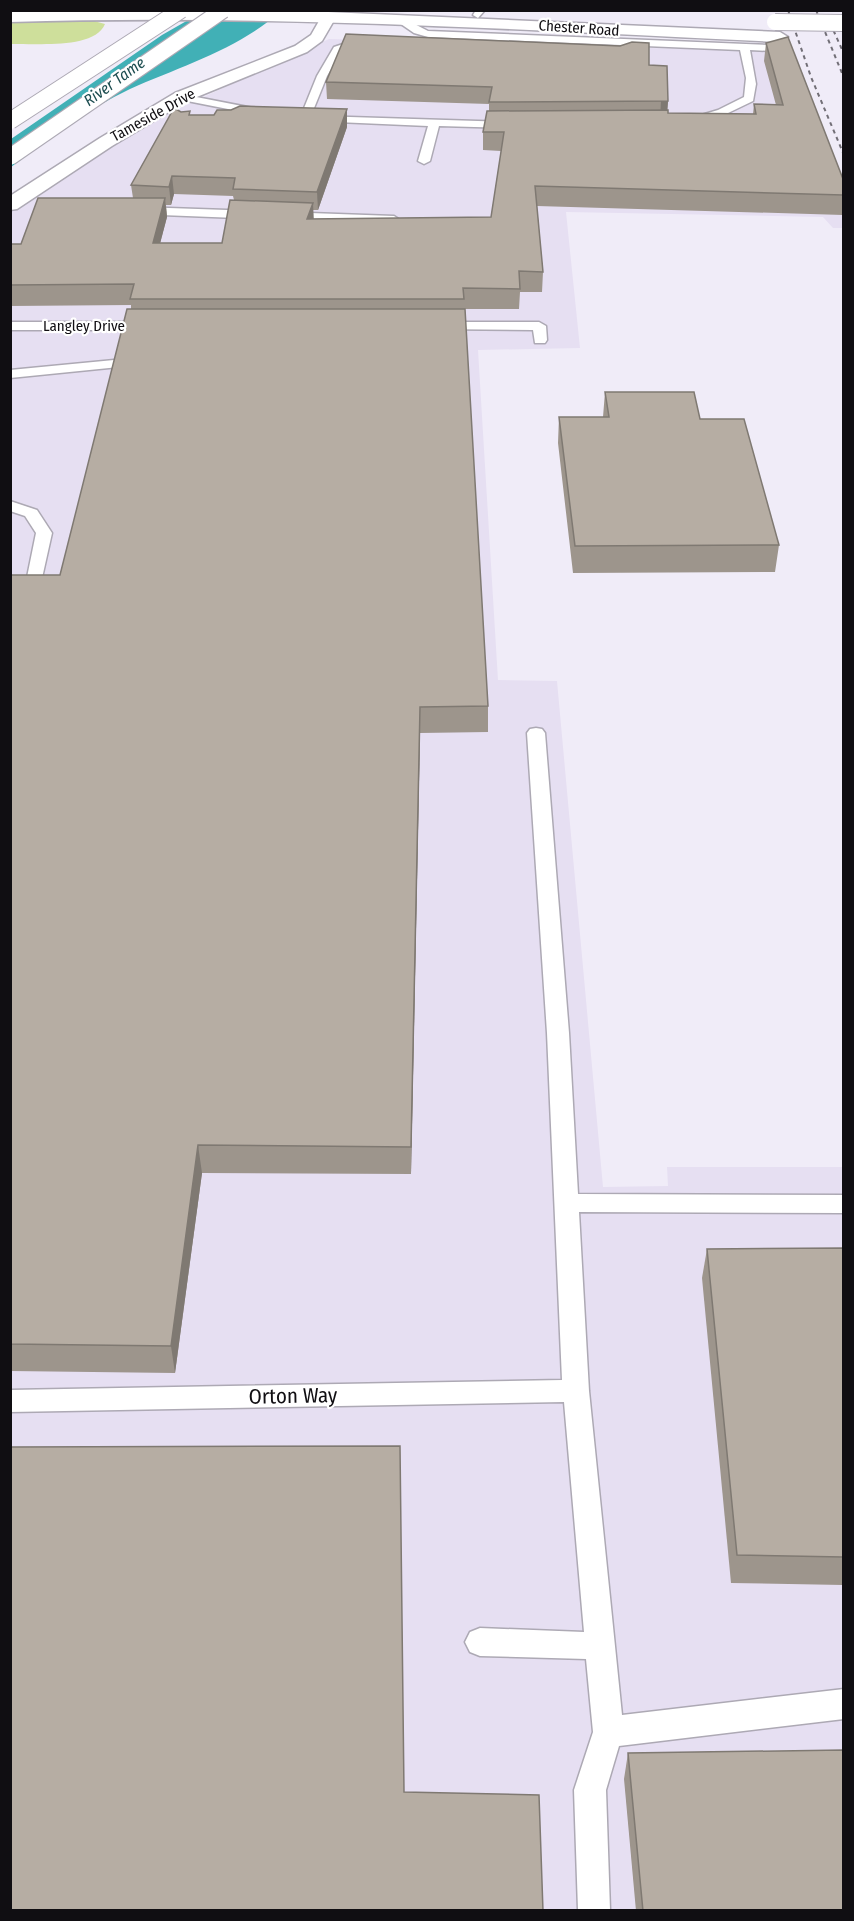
<svg xmlns="http://www.w3.org/2000/svg" width="854" height="1921" font-family="'Fira Sans Condensed',sans-serif">
<style>
.built{fill:#e6dff2}
.green{fill:#cedf9b}
.water{fill:#41b0b6}
.lines{fill:none;stroke-linecap:round;stroke-linejoin:round}
.service-casing{stroke:#ada9b4;stroke-width:3}
.minor-casing{stroke:#ada9b4;stroke-width:3}
.trunk-casing{stroke:#ada9b4;stroke-width:3}
.service{fill:#fff;fill-rule:evenodd}
.minor{fill:#fff;fill-rule:evenodd}
.trunk{fill:#fff;fill-rule:evenodd}
.rail{stroke:#726f77;stroke-width:2;stroke-dasharray:4 4;stroke-linecap:butt}
.trunk-bridge-casing{stroke:#ada9b4;stroke-width:18;stroke-linecap:butt}
.motorway-bridge-casing{stroke:#ada9b4;stroke-width:18;stroke-linecap:butt}
.trunk-bridge{stroke:#fff;stroke-width:16}
.motorway-bridge{stroke:#fff;stroke-width:16}
.wall{fill:#9d958c;fill-rule:evenodd}
.shaded-wall{fill:#7f7972}
.building{fill:#b6ada3;stroke:#7f7972;stroke-width:1.5}
.labels{text-anchor:middle;stroke-width:4.5;stroke-linejoin:round;paint-order:stroke}
.far-street-label{font-size:15px;fill:#100e12;stroke:#fff}
.far-water-label{font-size:16px;font-style:italic;fill:#1e4e51;stroke:#fff}
.near-street-label{font-size:21px;fill:#100e12;stroke:#fff}
</style>
<rect width="100%" height="100%" fill="#f0ecf8"/>
<polygon class="built" points="329,39 795,52 843,186 843,228 833,228 823,217 566,212 580,348 478,350 498,680 557,681 603,1187 668,1186 667,1167 843,1167 843,1910 11,1910 10,211 130,131"/>
<path class="green" d="M54 19 90 20 105 24C94 50 36 43 11 44V22Z"/>
<path class="water" d="M204 11H281C239 49 182 66 130 89 87 109 49 140 11 167V139L162 35Z"/>
<g class="lines">
<defs>
<g id="service">
<polygon points="476,10 485,10 478,18 473,15"/>
<polygon points="401,17 428,31 771,45 776,48 771,51 750,50 756,84 753,101 726,114 692,124 688,123 688,119 718,110 744,97 746,78 740,50 428,37 414,33 398,22 396,20"/>
<polygon points="349,42 370,42 375,45 370,48 343,49 327,76 310,118 309,120 301,120 300,118 317,76 334,47"/>
<polygon points="181,94 263,110 268,113 263,116 177,99 176,97"/>
<polygon points="318,116 511,122 516,125 511,128 439,126 430,161 424,164 418,161 428,126 314,121 313,119"/>
<polygon points="140,207 394,216 400,220 394,224 136,214 134,211"/>
<polygon points="10,322 150,322 157,326 150,330 10,330"/>
<polygon points="437,322 539,322 546,326 547,340 545,343 535,343 533,330 432,329 430,326 432,323"/>
<polygon points="114,360 119,361 121,364 119,367 10,378 10,370"/>
<polygon points="10,501 37,510 52,533 38,596 26,596 24,592 36,533 25,516 10,511"/>
<polygon points="536,728 542,729 545,733 569,1033 578,1194 844,1195 844,1213 579,1212 589,1391 622,1715 844,1689 844,1719 619,1746 606,1790 610,1910 578,1910 574,1790 593,1732 586,1659 480,1656 470,1652 465,1642 470,1632 480,1628 584,1632 564,1402 10,1412 10,1390 562,1380 547,1033 527,733 530,729"/>
</g>
<polygon id="minor" points="328,12 336,17 322,41 307,52 187,101 112,146 17,209 10,210 10,196 100,138 175,93 295,46 311,35 323,14"/>
<path id="trunk" d="M81 10 328 12 780 32 788 37 780 42C524 30 267 14 10 22V12Z"/>
</defs>
<use href="#service" class="service-casing"/>
<use href="#minor" class="minor-casing"/>
<use href="#trunk" class="trunk-casing"/>
<use href="#service" class="service"/>
<use href="#minor" class="minor"/>
<use href="#trunk" class="trunk"/>
<g class="rail">
<polyline points="788,10 811,77 844,155"/>
<polyline points="816,10 844,78"/>
<polyline points="827,16 844,54"/>
</g>
<defs>
<polyline id="trunk-bridge" points="775,22 844,23"/>
<g id="motorway-bridge">
<polyline points="10,121 181,10"/>
<polyline points="10,157 223,10"/>
</g>
</defs>
<use href="#trunk-bridge" class="trunk-bridge-casing"/>
<use href="#motorway-bridge" class="motorway-bridge-casing"/>
<use href="#trunk-bridge" class="trunk-bridge"/>
<use href="#motorway-bridge" class="motorway-bridge"/>
</g>
<g class="wall">
<path d="M766 43 843 179V215L537 206 543 272 542 292H520L519 309H464L488 706V732L420 733 411 1174 202 1173 175 1373 10 1371V575H60L131 309V305L10 306V244H21L133 198 131 185 181 112 190 115 347 127 318 210H313V219L491 217 501 151 483 150V132L489 111V104L327 99 326 82 649 65 668 101 667 110 668 113 753 114 754 104 776 105 764 61ZM174 194 233 196 234 200 222 243H160L167 217 166 205H171Z"/>
<polygon points="605,392 700,419 779,545 775,572 573,573 558,443 559,417 603,417"/>
<polygon points="843,1248 843,1585 731,1583 702,1278 707,1249"/>
<polygon points="628,1753 843,1911 636,1911 624,1779"/>
</g>
<g class="shaded-wall">
<polygon points="661,101 668,101 667,118 660,119"/>
<polygon points="347,109 347,127 318,210 317,192"/>
<polygon points="172,176 174,194 171,205 169,187"/>
<polygon points="165,198 167,217 155,263 153,243"/>
<polygon points="313,203 314,223 307,219"/>
<polygon points="420,707 420,733 411,1174 411,1147"/>
<polygon points="198,1145 202,1173 175,1373 171,1346"/>
</g>
<g class="building">
<polygon points="346,34 620,46 632,42 649,43 649,65 667,66 668,101 489,102 492,87 326,82"/>
<polygon points="788,37 843,179 843,195 535,186 543,272 519,271 520,289 463,288 464,299 130,299 134,284 10,285 10,244 21,244 38,198 165,198 153,243 222,243 230,200 313,203 307,219 491,217 504,132 483,132 487,111 668,110 668,113 756,114 754,104 783,105 766,43"/>
<polygon points="240,106 347,109 317,192 233,189 235,178 172,176 169,187 131,185 174,108 181,112 190,111 189,115 214,115 217,110 231,110"/>
<polygon points="127,309 465,309 488,706 420,707 411,1147 198,1145 171,1346 10,1344 10,575 60,575"/>
<polygon points="605,392 694,392 700,419 744,419 779,545 575,546 559,417 609,417"/>
<polygon points="843,1248 843,1557 737,1555 707,1249"/>
<polygon points="400,1446 404,1792 539,1795 543,1911 10,1911 10,1447"/>
<polygon points="843,1750 843,1911 643,1911 628,1753"/>
</g>
<g class="labels">
<g class="far-street-label">
<text transform="translate(579 28) rotate(4)" y="5">Chester Road</text>
<text transform="translate(153 115) rotate(-29)" y="5">Tameside Drive</text>
<text x="84" y="331">Langley Drive</text>
</g>
<g class="far-water-label">
<text transform="translate(114 81) rotate(-36)" y="6">River Tame</text>
</g>
<g class="near-street-label">
<text transform="translate(293 1396) rotate(-1)" y="7">Orton Way</text>
</g>
</g>
<rect width="854" height="1921" fill="none" stroke="#100e12" stroke-width="24"/>
</svg>
